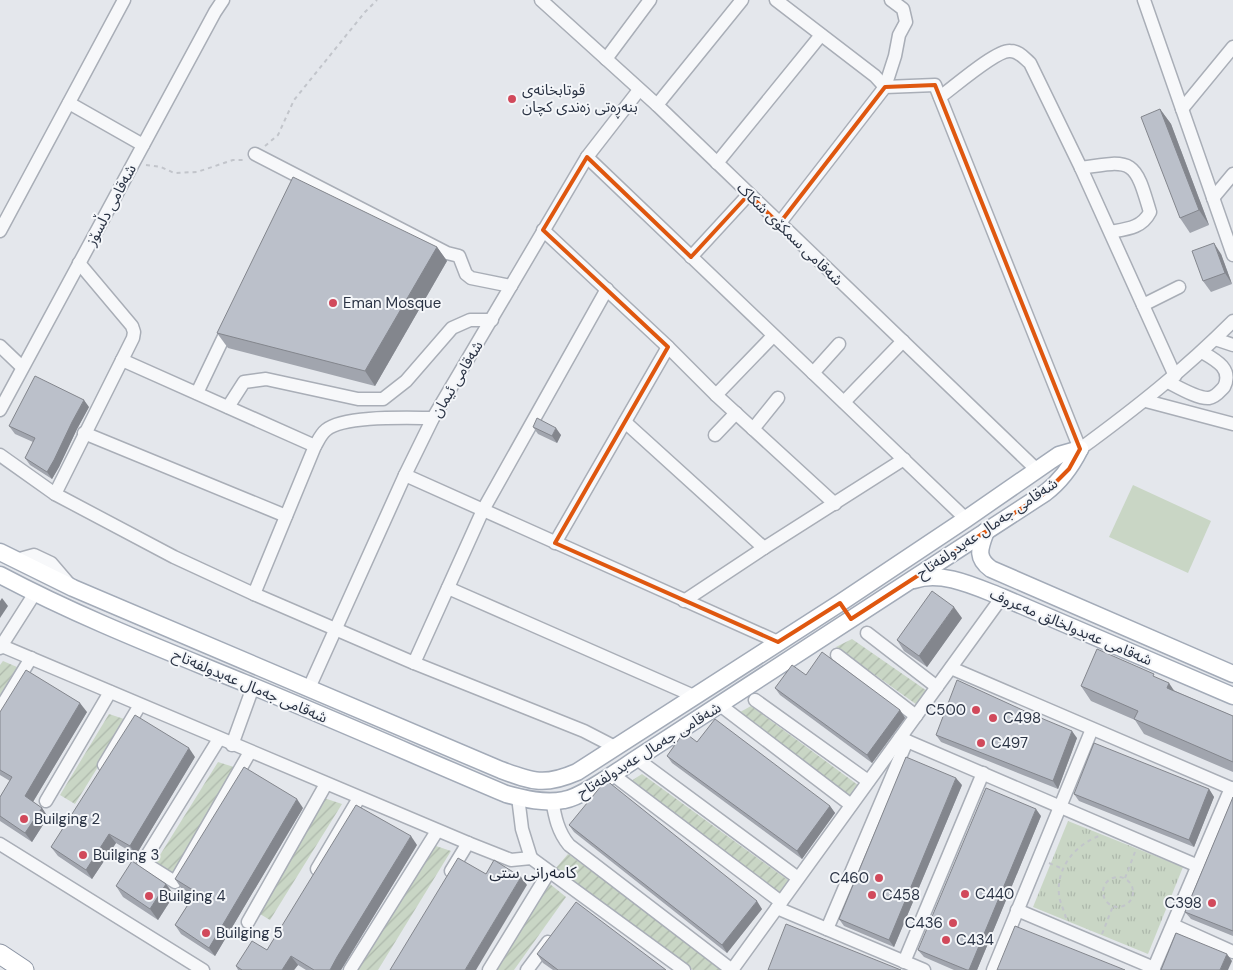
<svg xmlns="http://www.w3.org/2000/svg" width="1233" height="970" font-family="'DM Sans','Noto Sans Arabic',sans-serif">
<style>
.grass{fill:#c9d6c5}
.park{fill:url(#park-tufts)}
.garden{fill:url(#garden-furrows)}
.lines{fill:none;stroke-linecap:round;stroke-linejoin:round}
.minor-casing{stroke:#a9aeb7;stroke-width:15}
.major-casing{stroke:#a3abb8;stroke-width:19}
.highway-casing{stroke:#8b94a3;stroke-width:21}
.path{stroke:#c2c5cb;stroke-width:2;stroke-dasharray:4 4;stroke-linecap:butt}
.minor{stroke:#f7f8fa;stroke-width:12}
.major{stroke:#fff;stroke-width:16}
.highway{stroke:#fff;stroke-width:19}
.wall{fill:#a1a5ae}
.shaded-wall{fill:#83868d}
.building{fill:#bbc0ca;stroke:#83868d}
.marked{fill:none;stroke:#df570f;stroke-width:4;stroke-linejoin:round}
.poi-dot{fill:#d1495b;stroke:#f4f6f9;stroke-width:2}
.labels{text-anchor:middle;stroke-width:4;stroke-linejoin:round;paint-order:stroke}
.poi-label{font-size:15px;fill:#2b3445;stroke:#f4f6f9;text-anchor:start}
.street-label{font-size:15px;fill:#2b3445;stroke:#f4f6f9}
.neighbourhood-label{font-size:16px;fill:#1d2536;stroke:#f4f6f9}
</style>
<defs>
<pattern id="park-tufts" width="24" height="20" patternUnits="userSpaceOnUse" patternTransform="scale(1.25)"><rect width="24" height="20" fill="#c9d6c5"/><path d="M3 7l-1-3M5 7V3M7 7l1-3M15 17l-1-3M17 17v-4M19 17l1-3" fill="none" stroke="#adb8ab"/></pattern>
<pattern id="garden-furrows" width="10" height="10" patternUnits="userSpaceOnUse" patternTransform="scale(1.25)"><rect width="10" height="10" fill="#c9d6c5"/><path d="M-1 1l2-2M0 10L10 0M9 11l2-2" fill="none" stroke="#adb8ab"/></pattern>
</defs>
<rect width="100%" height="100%" fill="#e4e7ec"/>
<polygon class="grass" points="1133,485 1211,521 1188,573 1109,537"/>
<polygon class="park" points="1068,821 1183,867 1148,954 1033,907"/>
<g class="garden">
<polygon points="852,639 930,693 920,707 836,647"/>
<polygon points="3,661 17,667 0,695 0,665"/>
<polygon points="751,706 862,788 852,802 733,716"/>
<polygon points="109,714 127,720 75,804 60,795"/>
<polygon points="218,762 237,768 172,873 155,863"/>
<polygon points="642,774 792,883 782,897 628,783"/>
<polygon points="324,798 342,804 270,920 255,911"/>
<polygon points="433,845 451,851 378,970 358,970"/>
<polygon points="568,854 723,967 721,970 693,970 556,868"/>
<polygon points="550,884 566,897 514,970 494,970"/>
</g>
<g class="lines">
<defs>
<g id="minor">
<polyline points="541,0 657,105 1037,470"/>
<polyline points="776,0 875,76 885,87"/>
<polyline points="1144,0 1233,255"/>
<polyline points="606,59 650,0"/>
<polyline points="885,87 895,56 899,35 906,22 903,9 891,0"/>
<path d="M940 97C954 87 996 50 1010 51 1019 51 1024 58 1030 63L1081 168"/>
<polyline points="69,103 143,145"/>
<polyline points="657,105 742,0"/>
<polyline points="1182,109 1233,47"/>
<polyline points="255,154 447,253 459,256 466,274 471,278 511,286"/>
<polyline points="587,157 966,519"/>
<polyline points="717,163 821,35"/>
<polyline points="1213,198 1233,174"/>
<path d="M779 224 885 87 935 85 1080 449C1136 408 1184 370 1233 321"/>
<polyline points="543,230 668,347 716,395 835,504"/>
<polyline points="0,231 124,0"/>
<path d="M1110 232C1127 229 1142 228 1150 212 1135 161 1134 159 1081 168L1175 376"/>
<polyline points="691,257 749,194"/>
<polyline points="1143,305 1179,287"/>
<polyline points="1215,339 1233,345"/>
<polyline points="0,346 22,367"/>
<polyline points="122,360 315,446 254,594"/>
<polyline points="813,373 839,344"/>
<path d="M1168 382C1178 387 1198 399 1209 398 1216 397 1220 391 1224 387 1233 369 1216 360 1202 352"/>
<polyline points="197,393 229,326"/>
<polyline points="716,395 773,336"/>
<polyline points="1146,401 1233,424"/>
<polyline points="844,402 903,341"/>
<polyline points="228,407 244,382 266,379 358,399 383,399 406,381 452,328 470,320 492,320"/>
<polyline points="0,410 215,12 223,0"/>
<polyline points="625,422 764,548"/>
<polyline points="753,429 778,398"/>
<polyline points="84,433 286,516"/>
<polyline points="715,435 736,413"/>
<path d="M315 446C318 441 321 434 326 430 344 415 409 418 433 418"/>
<polyline points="0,455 55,494 174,557 254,594 414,663 584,731 615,747"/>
<polyline points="405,475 778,642"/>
<polyline points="55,494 133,338 134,332 132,326 79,263"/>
<polyline points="555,543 668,347"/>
<polyline points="16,560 34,555 51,563 69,584"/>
<polyline points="448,588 694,696"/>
<polyline points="684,601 764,548 904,459"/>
<polyline points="867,633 937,687"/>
<polyline points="2,646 468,843 511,860 531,858 684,970"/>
<polyline points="0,648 35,593"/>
<polyline points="837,655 916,716"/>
<polyline points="414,663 483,510 607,289"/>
<polyline points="951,668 1233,789"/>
<polyline points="309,688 405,475 433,418 587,157 639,90"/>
<polyline points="755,700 868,781"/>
<polyline points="720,705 851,805"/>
<polyline points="0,709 31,658"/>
<polyline points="900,738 1198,866"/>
<polyline points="219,739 143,862 175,882 250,752"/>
<polyline points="232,745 253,687"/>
<polyline points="637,759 798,878"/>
<polyline points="104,765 140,705"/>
<polyline points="612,774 781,902"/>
<polyline points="518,797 522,829 531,858"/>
<path d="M552 800C555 817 558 832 569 845L732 970"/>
<polyline points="46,801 110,692"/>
<polyline points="0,844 203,970"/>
<polyline points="317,869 359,798"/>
<polyline points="451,871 468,843"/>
<polyline points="777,908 924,970"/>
<polyline points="1017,910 1154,968"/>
<polyline points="248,922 326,784"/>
<polyline points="1173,925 1233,952"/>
<polyline points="827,929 907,741"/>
<polyline points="904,962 983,773"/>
<polyline points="350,970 437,831"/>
<polyline points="489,970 549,872"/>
<polyline points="527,970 548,942"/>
<polyline points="732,970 1002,597"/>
<polyline points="993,970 1092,729"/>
<polyline points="1153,970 1231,788"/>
</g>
<g id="major">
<path d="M986 531C980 548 975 557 991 569L1233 674"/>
<path d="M0 552 73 588 501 770C533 782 545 786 577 772L840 603 966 519 1050 461 1059 455 1080 449"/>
<path d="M0 575C81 618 167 651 252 686 337 721 421 758 506 794 524 799 545 804 564 800 583 797 623 767 642 755L1045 493C1061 481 1071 467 1080 449"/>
<path d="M914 580C942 570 976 587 1002 597L1233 696"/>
</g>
<polyline id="highway" points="0,954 24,970"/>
</defs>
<use href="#minor" class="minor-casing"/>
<use href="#major" class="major-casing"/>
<use href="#highway" class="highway-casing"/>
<g class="path">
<polyline points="265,146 278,135 294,100 365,12 377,0"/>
<polyline points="146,165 161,167 174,173 197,172 233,160 245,160"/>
<polyline points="1049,863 1063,869"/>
<circle cx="1118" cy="892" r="15"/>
<polyline points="1125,878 1135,852"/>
<path d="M1066 918C1064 910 1060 903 1059 895 1056 868 1075 845 1099 836"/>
<polyline points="1102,934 1113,906"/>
</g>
<use href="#minor" class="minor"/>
<use href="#major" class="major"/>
<use href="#highway" class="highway"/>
</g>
<g class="wall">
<polygon points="1160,109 1171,124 1209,225 1190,233 1180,218"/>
<polygon points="437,247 447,261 375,386 228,348 217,333"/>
<polygon points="1221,254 1232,284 1211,292 1203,281"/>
<polygon points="89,407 77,429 59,467 52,479 30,465 25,458 33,442 15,434 9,426"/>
<polygon points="533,427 561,435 557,443 538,434"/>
<polygon points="962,618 927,667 904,651 897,640"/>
<polygon points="806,675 900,710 905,718 872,763 780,695 775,688"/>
<polygon points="1157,678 1175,691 1233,716 1233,772 1144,734 1135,720 1091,701 1081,686"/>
<polygon points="0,712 87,712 33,802 42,808 48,817 32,842 0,821 0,797 10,781 0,775"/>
<polygon points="936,735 1077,738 1058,789 941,742"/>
<polygon points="697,742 830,806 835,813 802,859 672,763 667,756"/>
<polygon points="195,757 136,855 116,843 92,879 58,856 51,847"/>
<polygon points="962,785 894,947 844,926 839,919"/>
<polygon points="1209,789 1214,797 1194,847 1079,801 1074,794"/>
<polygon points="1233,797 1233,936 1191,919 1185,912"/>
<polygon points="303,808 215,956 181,934 175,925 194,895 181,888 175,879"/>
<polygon points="1041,816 977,970 954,970 924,957 918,950"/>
<polygon points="569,825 762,909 727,953 574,832"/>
<polygon points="417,845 341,970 306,970 298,965 294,970 238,970 236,966 267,950"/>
<polygon points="166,884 174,895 158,920 123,897 116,886"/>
<polygon points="537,954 666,970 553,970 543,963"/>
</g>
<g class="shaded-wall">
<polygon points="1160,109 1171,124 1209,225 1199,210"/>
<polygon points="1214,243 1221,254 1232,284 1225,273"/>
<polygon points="437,247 447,261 375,386 365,371"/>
<polygon points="84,400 89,407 77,429 59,467 52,479 47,472 72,422"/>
<polygon points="556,428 561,435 557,443 552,436"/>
<polygon points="2,598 8,606 0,618 0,601"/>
<polygon points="954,607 962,618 927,667 919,656"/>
<polygon points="1169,683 1179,698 1167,688"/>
<polygon points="80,703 87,712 31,805 25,796"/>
<polygon points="900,710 905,718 872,763 867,755"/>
<polygon points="1072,731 1077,738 1058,789 1053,781"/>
<polygon points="189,748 195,757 136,855 130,846"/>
<polygon points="956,778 962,785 894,947 889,940"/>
<polygon points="1209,789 1214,797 1194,847 1189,840"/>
<polygon points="297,799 303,808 215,956 209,948"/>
<polygon points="830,806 835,813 802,859 797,851"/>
<polygon points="42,808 48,817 32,842 25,833"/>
<polygon points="1036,809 1041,816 977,970 969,970"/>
<polygon points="109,834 116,843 92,879 86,870"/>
<polygon points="411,836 417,845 341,970 330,970 337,957"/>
<polygon points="521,877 527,885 476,970 465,970"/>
<polygon points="166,884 174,895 158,920 150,909"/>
<polygon points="757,901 762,909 727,953 722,945"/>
<polygon points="1227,954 1232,961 1228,970 1220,970"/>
<polygon points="291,956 298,965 294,970 282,970"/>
</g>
<g class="building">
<polygon points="1160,109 1199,210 1180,218 1141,117"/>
<polygon points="293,177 437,247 365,371 217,333"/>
<polygon points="1214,243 1225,273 1203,281 1192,251"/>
<polygon points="35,376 84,400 72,422 54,460 47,472 25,458 35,438 9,426"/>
<polygon points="537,418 556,428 552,436 533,427"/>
<polygon points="932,591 954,607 919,656 897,640"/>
<polygon points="1097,649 1154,674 1153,676 1169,683 1167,688 1233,716 1233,762 1134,719 1138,711 1081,686"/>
<polygon points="822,652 900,710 867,755 775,688 792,665 806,675"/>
<polygon points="26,670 80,703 25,796 42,808 25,833 0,816 0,797 12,777 0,770 0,712"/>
<polygon points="957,680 1029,713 1072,731 1053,781 936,735"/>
<polygon points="135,715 189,748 130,846 109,834 86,870 51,847"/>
<polygon points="715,719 830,806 797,851 667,756 684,732 697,742"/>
<polygon points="1094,743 1209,789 1189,840 1074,794"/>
<polygon points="906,757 956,778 889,940 839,919"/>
<polygon points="244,767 297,799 209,948 175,925 196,892 175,879"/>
<polygon points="606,780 757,901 722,945 569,825"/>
<polygon points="986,788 1036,809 969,970 967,970 918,950"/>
<polygon points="1233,797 1233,931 1185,912"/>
<polygon points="356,805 411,836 337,957 330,970 314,970 291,956 282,970 242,970 236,966 252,941 267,950"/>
<polygon points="458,858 486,874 494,860 521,877 465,970 390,970"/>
<polygon points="132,861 166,884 150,909 116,886"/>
<polygon points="576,902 666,970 558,970 537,954"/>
<polygon points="786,924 901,970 768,970"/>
<polygon points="1015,926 1125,970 997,970"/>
<polygon points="1176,933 1227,954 1220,970 1161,970"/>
</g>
<path class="marked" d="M935 85 1080 449 1069 469 1045 493 851 619 840 603 778 642 555 543 668 347 543 230 587 157 691 257 749 194 779 224 885 87Z"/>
<g class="poi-dot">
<circle cx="512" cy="99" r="5"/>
<circle cx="333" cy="303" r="5"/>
<circle cx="976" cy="710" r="5"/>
<circle cx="993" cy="718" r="5"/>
<circle cx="981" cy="743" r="5"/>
<circle cx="24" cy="819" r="5"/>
<circle cx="83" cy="855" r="5"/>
<circle cx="879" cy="878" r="5"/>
<circle cx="965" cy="894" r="5"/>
<circle cx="872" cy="895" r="5"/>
<circle cx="149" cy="896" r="5"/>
<circle cx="1212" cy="903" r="5"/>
<circle cx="953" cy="923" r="5"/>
<circle cx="206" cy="933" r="5"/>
<circle cx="946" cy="940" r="5"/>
</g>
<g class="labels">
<g class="poi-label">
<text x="522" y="95">قوتابخانەی<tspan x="522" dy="17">بنەڕەتی زەندی کچان</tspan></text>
<text x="343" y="308">Eman Mosque</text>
<text x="966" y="715" text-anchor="end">C500</text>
<text x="1003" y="723">C498</text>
<text x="991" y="748">C497</text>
<text x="34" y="824">Builging 2</text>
<text x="93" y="860">Builging 3</text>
<text x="869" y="883" text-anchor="end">C460</text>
<text x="975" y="899">C440</text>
<text x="882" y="900">C458</text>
<text x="159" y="901">Builging 4</text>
<text x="1202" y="908" text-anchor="end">C398</text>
<text x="943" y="928" text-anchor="end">C436</text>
<text x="216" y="938">Builging 5</text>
<text x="956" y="945">C434</text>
</g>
<g class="street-label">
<text transform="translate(111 205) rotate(-62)" y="5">شەقامی دڵسۆز</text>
<text transform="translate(790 234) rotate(44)" y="5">شەقامی سمکۆی شکاک</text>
<text transform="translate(457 379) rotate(-59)" y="5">شەقامی ئیمان</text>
<text transform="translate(987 528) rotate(-34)" y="5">شەقامی جەمال عەبدولفەتاح</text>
<text transform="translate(1071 627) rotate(23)" y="5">شەقامی عەبدولخالق مەعروف</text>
<text transform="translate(250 686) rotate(23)" y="5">شەقامی جەمال عەبدولفەتاح</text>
<text transform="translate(649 750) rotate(-32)" y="5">شەقامی جەمال عەبدولفەتاح</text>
</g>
<g class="neighbourhood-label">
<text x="533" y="878">كامه‌رانی ستی</text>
</g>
</g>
</svg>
